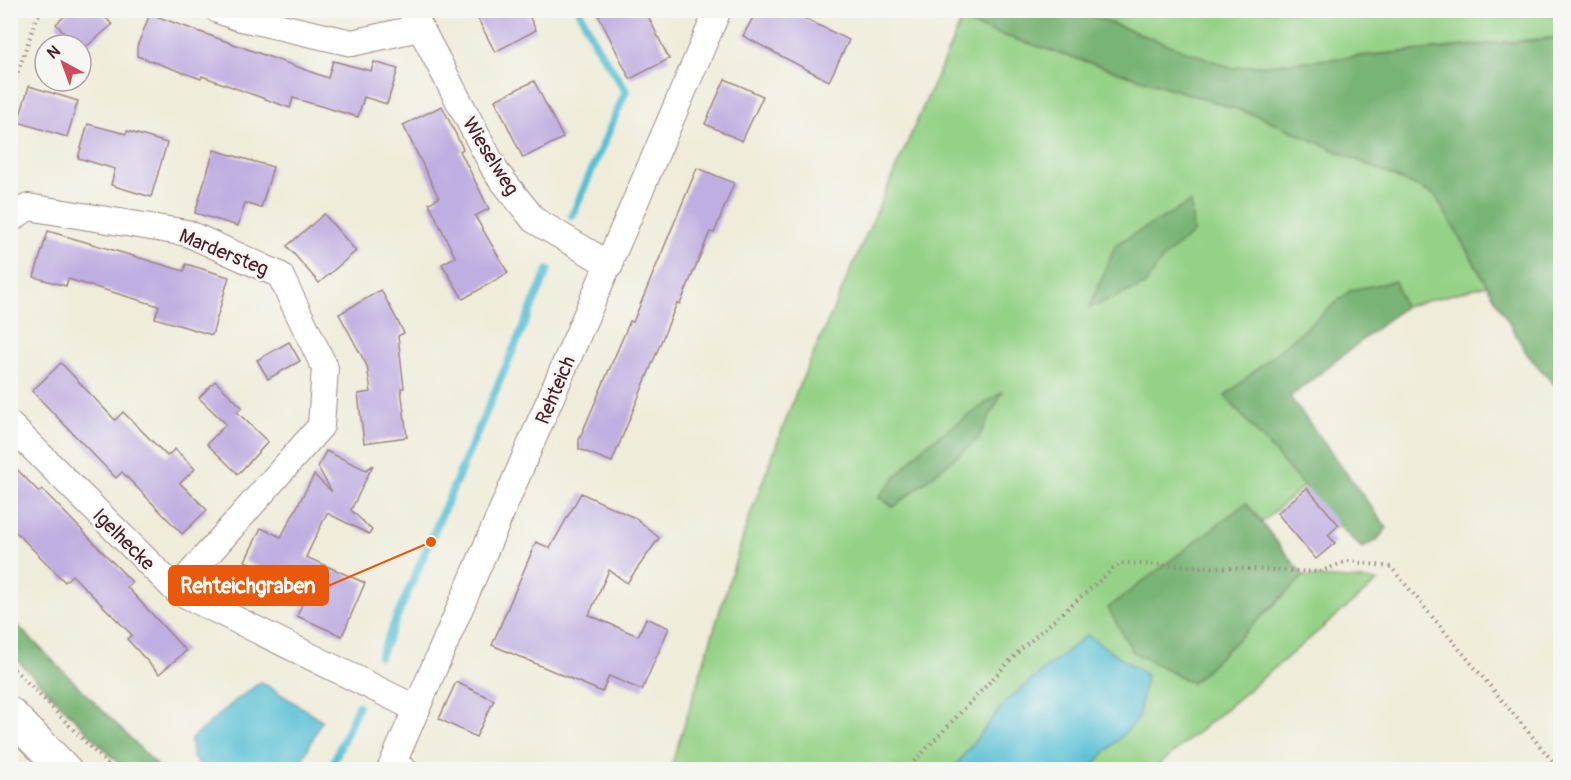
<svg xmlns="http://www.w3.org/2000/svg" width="1571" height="780" font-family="Pangolin,sans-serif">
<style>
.green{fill:#95d287;stroke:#707859;stroke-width:1.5}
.forest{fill:#78b474;stroke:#616a50;stroke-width:1.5}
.water{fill:#58c0d5;stroke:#517080;stroke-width:1.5}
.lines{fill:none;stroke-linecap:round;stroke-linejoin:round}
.stream{stroke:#58c0d5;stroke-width:8}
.building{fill:#bfaee1}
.service-casing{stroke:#9c8682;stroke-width:14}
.minor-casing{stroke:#9c8682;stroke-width:28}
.secondary-casing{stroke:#9c8682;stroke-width:35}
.path{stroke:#9c8682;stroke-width:4;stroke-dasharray:1.5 4.5;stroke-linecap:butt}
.service{stroke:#fff;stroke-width:12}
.minor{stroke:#fff;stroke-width:26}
.secondary{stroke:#fff;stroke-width:33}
.labels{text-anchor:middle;stroke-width:5;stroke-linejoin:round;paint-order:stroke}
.street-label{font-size:20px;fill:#4a1f2b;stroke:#f6f6f2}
.leader{fill:none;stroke:#e8590c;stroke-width:2}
.callout-dot{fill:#e8590c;stroke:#f6f6f2;stroke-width:2}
.callout{fill:#e8590c;stroke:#e8590c;stroke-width:2}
.callout-label{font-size:21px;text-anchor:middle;font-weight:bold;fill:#fff}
</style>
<rect width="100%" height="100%" fill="#f6f6f2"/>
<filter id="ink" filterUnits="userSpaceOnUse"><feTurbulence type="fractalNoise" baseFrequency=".0167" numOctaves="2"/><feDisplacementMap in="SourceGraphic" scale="12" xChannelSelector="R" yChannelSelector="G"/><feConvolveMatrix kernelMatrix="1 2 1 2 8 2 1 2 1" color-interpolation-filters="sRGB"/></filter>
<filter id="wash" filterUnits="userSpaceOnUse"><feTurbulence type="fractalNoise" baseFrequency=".008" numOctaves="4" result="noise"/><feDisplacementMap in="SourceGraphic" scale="24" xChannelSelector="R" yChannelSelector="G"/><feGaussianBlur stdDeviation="1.35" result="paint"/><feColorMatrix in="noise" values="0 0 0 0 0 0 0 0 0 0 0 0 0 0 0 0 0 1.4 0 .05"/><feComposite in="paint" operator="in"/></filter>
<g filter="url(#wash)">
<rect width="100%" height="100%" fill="#efecd9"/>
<g class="green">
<polygon points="1078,11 1560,11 1560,37 1232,68"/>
<polygon points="961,22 1261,117 1435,195 1487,285 1404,307 1394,281 1226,397 1304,486 1262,522 1246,503 1192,683 1304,576 1378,581 1154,769 670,770 749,518 796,393"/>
</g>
<g class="forest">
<polygon points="967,10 1078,11 1232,68 1560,38 1560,145 1559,145 1560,148 1560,391 1527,354 1435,195 1261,117 961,22"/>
<polygon points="1191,202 1193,233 1163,258 1145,285 1089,308 1116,244"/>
<polygon points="1395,281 1404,307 1290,397 1387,528 1377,540 1362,548 1336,523 1225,396 1351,290"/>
<polygon points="1003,391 978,439 894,507 878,497 923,447"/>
<polygon points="1246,503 1304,576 1192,683 1133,652 1108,608"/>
<polygon points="11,619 161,769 124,769 11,654"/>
</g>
<g class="water">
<polygon points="1087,635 1146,675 1138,719 1089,769 953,769 1006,701"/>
<polygon points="261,682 322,720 298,769 205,769 192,757 191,739 235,701"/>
</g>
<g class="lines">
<g class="stream">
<polyline points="572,216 626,91 596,45 579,10"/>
<polyline points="380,656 548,270"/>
<polyline points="330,770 358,706"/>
</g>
</g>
<g id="blocks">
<g class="building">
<polygon points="71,10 100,10 112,25 81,51 81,45 75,45 56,24"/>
<polygon points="494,10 526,10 536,30 495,52 478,19"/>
<polygon points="596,10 645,10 669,59 630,79"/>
<polygon points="757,10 787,10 849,40 829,81 743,36"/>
<polygon points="150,14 328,78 333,61 371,71 374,62 398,69 387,104 364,97 358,117 293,98 290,108 202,76 201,79 137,56 137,47"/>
<polygon points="725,79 763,96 742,141 705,124"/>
<polygon points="534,81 563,138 523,158 495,100"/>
<polygon points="29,86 78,101 67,137 18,122"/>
<polygon points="442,106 463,149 460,151 489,209 475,216 508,273 463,299 442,264 455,257 429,203 439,198 403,125"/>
<polygon points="88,124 126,134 127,131 167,143 151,197 111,185 115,169 78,158"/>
<polygon points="214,150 273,167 261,208 245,203 238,226 195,213"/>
<polygon points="697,168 734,183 714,233 710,232 680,304 677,303 612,462 579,449 579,440 630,321 633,322"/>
<polygon points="324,214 356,251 319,283 287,246"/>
<polygon points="48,231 184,271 186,264 229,277 212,335 155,318 159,306 68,279 66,286 34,277"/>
<polygon points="381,290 404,333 398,336 404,388 401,388 407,437 364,443 358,394 371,392 367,366 339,314"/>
<polygon points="289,342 300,361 268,379 257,360"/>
<polygon points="61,363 115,420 123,412 167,456 175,449 195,469 180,483 207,510 182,534 122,472 116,478 32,391"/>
<polygon points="215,381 242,407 237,412 268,442 238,474 207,444 226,424 199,398"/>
<polygon points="326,451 366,470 373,465 351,510 372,530 369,534 327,513 306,557 365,583 342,636 297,616 308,591 245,561 261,528 281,537 314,475 332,492 318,467"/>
<polygon points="10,462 39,492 42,489 132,582 127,587 186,651 159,674 127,639 132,635 72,575 65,582 10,526"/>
<polygon points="1307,488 1339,525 1328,535 1335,543 1316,559 1277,513"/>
<polygon points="581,493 637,519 659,538 627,583 609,570 589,615 638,636 646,618 669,628 642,690 609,676 602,692 492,645 536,542 550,548"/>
<polygon points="456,682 494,700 476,737 439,719"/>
</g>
</g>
</g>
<g filter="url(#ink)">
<use href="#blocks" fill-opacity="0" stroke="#9c8682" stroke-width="1.5"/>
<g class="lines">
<defs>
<polyline id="service" points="396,756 415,770"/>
<g id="minor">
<polyline points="218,10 237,17 352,43 419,28"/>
<polyline points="411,10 496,172 534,220 610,265"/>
<polyline points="10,220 28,207 187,233 280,275 325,368 321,426 176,590"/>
<polyline points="10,425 176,590 417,709"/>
<polyline points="390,770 718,10"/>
</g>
<polyline id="secondary" points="10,714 65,770"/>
</defs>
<use href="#service" class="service-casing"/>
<use href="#minor" class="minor-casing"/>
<use href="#secondary" class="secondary-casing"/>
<g class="path">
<polyline points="10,95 36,19 43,10"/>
<polyline points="10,171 17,185"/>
<polyline points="10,665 113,770"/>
<polyline points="906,770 1021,649 1120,563 1318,572 1348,561 1391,567 1560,770"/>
</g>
<use href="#service" class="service"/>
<use href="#minor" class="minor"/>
<use href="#secondary" class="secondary"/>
</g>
</g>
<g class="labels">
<g class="street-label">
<text transform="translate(491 156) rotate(58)" y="7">Wieselweg</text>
<text transform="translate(224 252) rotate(22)" y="7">Mardersteg</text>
<text transform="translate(555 390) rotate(-67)" y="7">Rehteich</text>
<text transform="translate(124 539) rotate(45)" y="7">Igelhecke</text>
</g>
</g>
<path class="leader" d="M431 542L328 586"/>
<circle class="callout-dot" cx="431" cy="542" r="6"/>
<rect class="callout" x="169" y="566" width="159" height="39" rx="6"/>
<g class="callout-label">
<text x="248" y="593">Rehteichgraben</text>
</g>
<rect width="1571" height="780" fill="none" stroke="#f6f6f2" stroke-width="36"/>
<g transform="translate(63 63) rotate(319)"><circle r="28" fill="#f6f6f2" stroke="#b1a0a2" stroke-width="1.5"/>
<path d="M0-4.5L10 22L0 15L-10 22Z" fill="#d1495b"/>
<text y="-9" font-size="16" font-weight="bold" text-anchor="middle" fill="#4a1f2b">N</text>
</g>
</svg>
